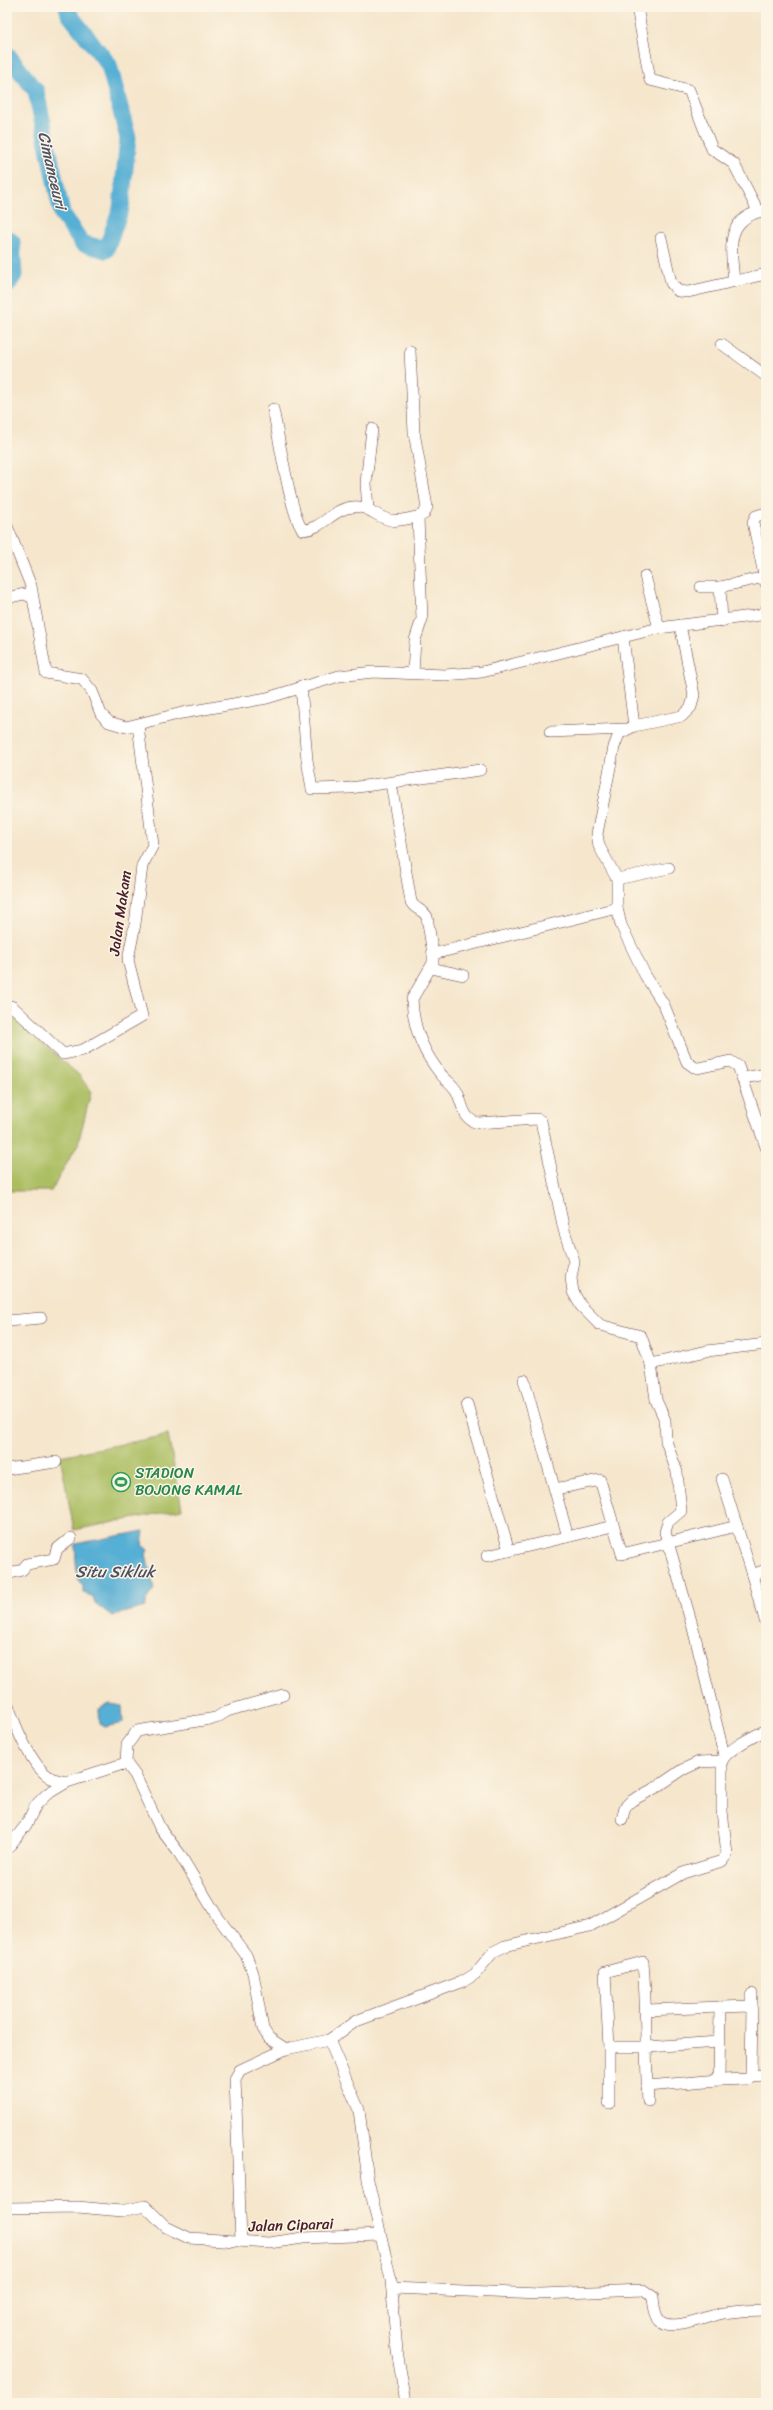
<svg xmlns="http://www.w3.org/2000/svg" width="773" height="2410" font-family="Sriracha,sans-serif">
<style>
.green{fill:#aabd60;stroke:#7a6e46}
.water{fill:#56afd4;stroke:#506780}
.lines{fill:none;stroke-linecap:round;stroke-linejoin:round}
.river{stroke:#56afd4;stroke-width:17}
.minor-casing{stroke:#643d43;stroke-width:12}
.minor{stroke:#fff;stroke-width:11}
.labels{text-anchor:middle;stroke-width:3;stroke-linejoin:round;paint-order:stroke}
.street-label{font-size:15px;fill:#4a1f2b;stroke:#fcf5e5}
.leisure-label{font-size:15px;fill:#27864d;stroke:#fcf5e5;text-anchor:start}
.water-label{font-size:16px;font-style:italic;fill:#4e5166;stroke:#fcf5e5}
</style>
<rect width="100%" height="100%" fill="#fcf5e5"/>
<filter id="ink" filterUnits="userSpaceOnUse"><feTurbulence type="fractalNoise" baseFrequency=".025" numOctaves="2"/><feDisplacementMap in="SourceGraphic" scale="8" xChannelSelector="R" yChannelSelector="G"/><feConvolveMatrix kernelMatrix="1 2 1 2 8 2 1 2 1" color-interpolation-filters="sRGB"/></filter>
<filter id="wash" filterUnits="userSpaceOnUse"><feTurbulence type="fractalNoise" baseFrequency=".012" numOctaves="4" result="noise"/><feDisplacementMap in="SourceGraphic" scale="16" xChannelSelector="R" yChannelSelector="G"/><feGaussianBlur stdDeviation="0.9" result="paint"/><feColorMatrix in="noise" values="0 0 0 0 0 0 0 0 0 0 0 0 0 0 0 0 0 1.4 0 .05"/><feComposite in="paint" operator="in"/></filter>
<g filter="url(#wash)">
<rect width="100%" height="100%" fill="#f5e6cc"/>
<g class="green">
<polygon points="7,1013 79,1075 91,1092 78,1144 51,1191 7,1191"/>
<polygon points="168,1435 182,1509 74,1530 60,1456"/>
</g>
<g class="water">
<polygon points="144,1531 142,1545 148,1550 146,1554 154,1589 148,1597 145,1607 112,1616 95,1603 92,1596 83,1593 83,1585 77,1577 75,1544"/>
<polygon points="110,1704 122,1706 123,1723 105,1727 100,1724 99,1709"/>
</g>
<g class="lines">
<g class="river">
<polyline points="7,54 36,91 62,214 82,243 106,250 121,208 128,138 109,65 69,14 67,7"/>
<polyline points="7,238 12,242 14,275 7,286"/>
</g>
</g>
</g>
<g filter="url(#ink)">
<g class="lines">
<defs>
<g id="minor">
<polyline points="637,7 650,80 689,90 712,149 734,164 758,211"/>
<polyline points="661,238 671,283 678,291 688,292 766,274"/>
<path d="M734 281C731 247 724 218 766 210"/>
<polyline points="722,344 766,376"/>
<polyline points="410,351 414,432 427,507 424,514 418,517"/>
<path d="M273 409C278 431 291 519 303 530 323 529 333 508 353 507 368 505 376 517 390 520 399 522 409 518 418 517L422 619 415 640 413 673"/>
<polyline points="368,509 366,483 372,429"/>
<polyline points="766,513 756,516 753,522 766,584"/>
<polyline points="7,526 31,586 46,673 82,679 92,691 101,714 109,722 126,727 182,713 267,698 339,676 373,672 445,675 482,672 659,628 760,615 766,610"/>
<polyline points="645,576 659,628"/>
<polyline points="701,587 720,587 765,577"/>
<polyline points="720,587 722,621"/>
<polyline points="7,598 24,594 31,597"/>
<polyline points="680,625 694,695 691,707 682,716 634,726 619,734 614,747 597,834 599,846 617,879 617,908 621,925 645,975 664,1005 687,1062 694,1067 698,1068 730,1061 738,1066 766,1147"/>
<polyline points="623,637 634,726"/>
<polyline points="301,686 307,760 312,789 350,788 480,770"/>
<polyline points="550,732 625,729"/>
<path d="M391 783 411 902C415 910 423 909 427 917L433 954V963L412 999C413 1026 423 1052 440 1073 445 1080 453 1084 457 1092 463 1104 462 1119 478 1123L537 1119 541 1121 564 1230 574 1261 571 1278 573 1292 581 1306 600 1325 641 1336 651 1364"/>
<polyline points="617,879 669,868"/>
<polyline points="433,954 617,908"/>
<polyline points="431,968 463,975"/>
<polyline points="7,1005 13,1007 63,1054 83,1050 142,1016 128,960 135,924 142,866 153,845 138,725"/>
<polyline points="743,1078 766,1074"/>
<polyline points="7,1321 41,1318"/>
<polyline points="524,1380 568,1537"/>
<polyline points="467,1404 509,1551"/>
<polyline points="7,1469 56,1462"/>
<polyline points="722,1479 752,1575 766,1570"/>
<polyline points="555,1489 600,1480 622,1554 737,1526"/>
<polyline points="487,1556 613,1526"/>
<polyline points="7,1574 22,1570 27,1564 54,1559 57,1549 71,1538"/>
<polyline points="752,1575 765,1620"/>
<path d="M7 1702C14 1723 31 1767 51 1778 56 1780 62 1781 67 1782"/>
<polyline points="724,1755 693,1628 665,1532 668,1522 681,1511 677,1472 666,1441 665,1420 656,1400 651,1364 707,1351 766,1344"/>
<polyline points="126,1763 127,1745 137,1731 216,1718 227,1711 283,1695"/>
<polyline points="622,1819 625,1807 631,1801 657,1787 682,1770 699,1762 722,1761"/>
<path d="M7 1849 26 1825 36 1805 47 1794 67 1782 126 1763 135 1775 160 1828 179 1853 217 1916 246 1955 253 1973 263 2029 269 2038 286 2049 329 2040 356 2021 464 1981 475 1974 493 1952 505 1946 590 1926 683 1873 722 1861 727 1854 722 1811V1761C727 1749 753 1737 766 1730"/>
<polyline points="752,2006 752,1994"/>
<polyline points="647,2010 720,2007"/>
<polyline points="329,2040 359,2110 368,2180 391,2280 397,2351 406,2403"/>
<polyline points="609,2047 609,2104"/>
<polyline points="751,2076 752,2006 720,2007 719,2080 748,2079 751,2076 766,2075"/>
<polyline points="647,2086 719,2080"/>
<path d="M648 2101C645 2055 647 2009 643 1962L605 1972 609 2047H648L718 2042"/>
<polyline points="7,2208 78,2207 121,2211 145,2206 166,2227 189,2238 269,2243 303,2238 380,2235"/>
<polyline points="241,2241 235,2079 240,2070 286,2049"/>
<path d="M392 2288 540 2294 643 2290 653 2297C654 2305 654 2315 660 2321 672 2332 708 2316 723 2313 737 2311 752 2310 766 2310"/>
</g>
</defs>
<use href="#minor" class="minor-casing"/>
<use href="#minor" class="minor"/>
</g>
</g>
<defs>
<symbol id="stadium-ring" viewBox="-11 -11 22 22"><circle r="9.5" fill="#fcf5e5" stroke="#2e9e5b" stroke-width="1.5"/><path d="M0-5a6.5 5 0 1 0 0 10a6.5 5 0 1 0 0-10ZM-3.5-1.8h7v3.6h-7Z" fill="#2e9e5b"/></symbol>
</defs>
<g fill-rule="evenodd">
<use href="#stadium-ring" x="110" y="1471" width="22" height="22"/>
</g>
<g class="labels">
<g class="street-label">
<text transform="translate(120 913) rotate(-82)" y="5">Jalan Makam</text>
<text transform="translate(291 2225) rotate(-2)" y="5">Jalan Ciparai</text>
</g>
<g class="leisure-label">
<text x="135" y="1478">STADION<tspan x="135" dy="17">BOJONG KAMAL</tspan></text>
</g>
<g class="water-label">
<text transform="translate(53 170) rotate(77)" y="6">Cimanceuri</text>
<text x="115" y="1577">Situ Sikluk</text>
</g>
</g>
<rect width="773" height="2410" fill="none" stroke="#fcf5e5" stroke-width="24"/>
</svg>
